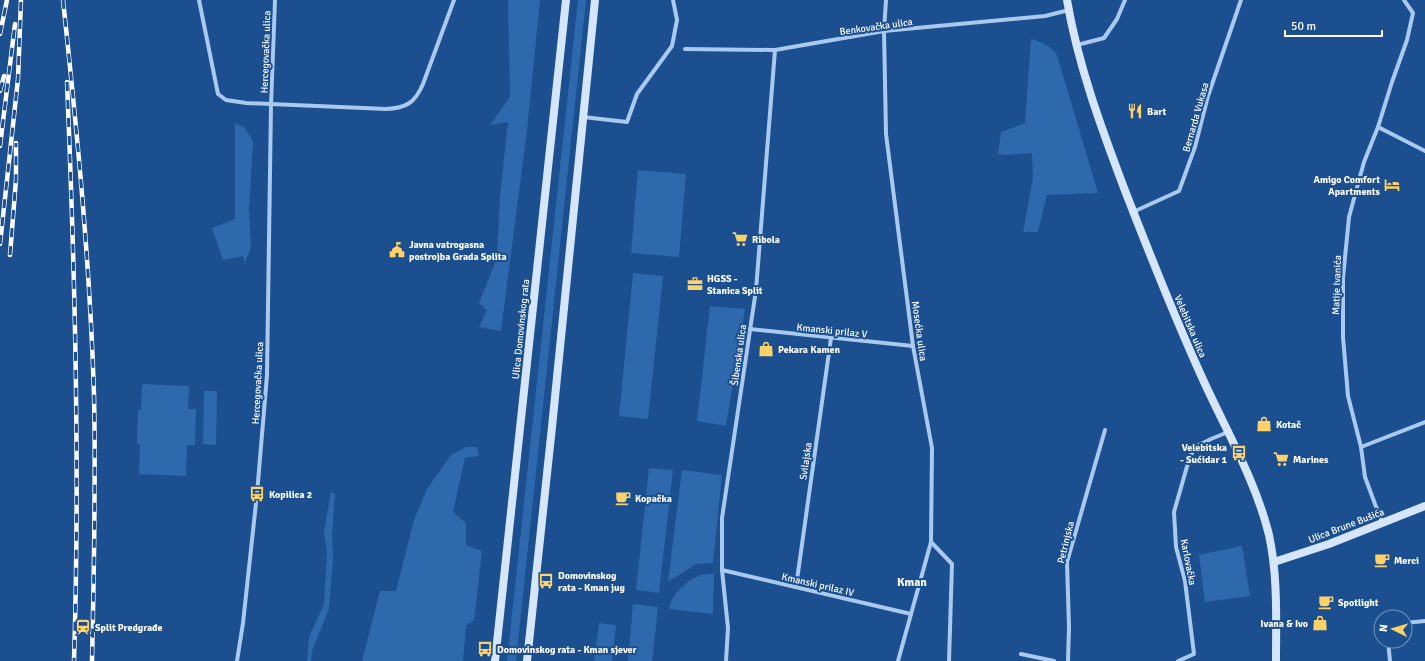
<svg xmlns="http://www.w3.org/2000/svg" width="1425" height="661" font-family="Signika,sans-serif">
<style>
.green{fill:#2e69ad}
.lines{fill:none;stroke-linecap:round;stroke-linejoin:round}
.street{stroke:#a9c9ee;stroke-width:4}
.secondary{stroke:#d6e6fa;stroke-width:8}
.rail-casing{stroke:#fff;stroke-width:4.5}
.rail{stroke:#1b4f8f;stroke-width:3;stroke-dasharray:9;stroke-linecap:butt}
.labels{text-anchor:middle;stroke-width:4;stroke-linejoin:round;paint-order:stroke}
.street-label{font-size:10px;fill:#fff;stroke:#1b4f8f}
.poi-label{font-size:10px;font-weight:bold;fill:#fff;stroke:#1b4f8f;text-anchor:start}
.quarter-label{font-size:12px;font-weight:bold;fill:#fff;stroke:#1b4f8f}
</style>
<rect width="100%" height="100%" fill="#1b4f8f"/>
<g class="green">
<polygon points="508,0 540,0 527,130 501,331 479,327 487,310 479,303 497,258 500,195 508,122 490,125 510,97"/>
<polygon points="578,0 586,0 516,661 507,661"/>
<path d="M1031 39C1042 42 1049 45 1057 55L1098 193 1047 195 1038 232H1023L1033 178 1032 153 1007 155 998 154 1001 132 1025 123Z"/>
<polygon points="235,123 245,128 253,141 249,210 251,247 245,263 243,256 223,260 212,228 235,219"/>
<polygon points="638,170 686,174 679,257 631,253"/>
<polygon points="633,273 663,276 648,419 619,416"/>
<polygon points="710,306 745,309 726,426 697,421"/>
<polygon points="142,384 189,386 188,409 196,409 195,445 187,445 186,476 139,474 140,444 137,444 138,410 141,410"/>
<polygon points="204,391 217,391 216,445 203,444"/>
<polygon points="466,447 477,447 479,456 465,458 453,512 466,523 466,545 482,551 474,620 466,626 463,661 362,661 380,591 396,591 414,520 427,489 451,455"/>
<polygon points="649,468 673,470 659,593 636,590"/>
<polygon points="682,470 722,475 713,563 696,564 668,582"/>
<polygon points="331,492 335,494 332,534 333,558 329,609 312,651 311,661 307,661 309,637 324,604 327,553 324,532"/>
<polygon points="1242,546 1250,596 1205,602 1199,555"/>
<path d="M714 574 713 614 669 609C671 595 685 582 698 576 702 574 709 574 714 574Z"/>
<polygon points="633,604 658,607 652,661 628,661"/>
<polygon points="599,623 616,625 612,661 594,661"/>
</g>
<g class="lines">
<g class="street">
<path d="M199 0 218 94 226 100 246 103 386 109C406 108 415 103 423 84L454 0"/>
<polyline points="886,0 884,31 886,134 913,346 932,448 931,542 898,661"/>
<polyline points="1077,45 1104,38 1117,19 1125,0"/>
<polyline points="685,49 775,50 884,31 1045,16 1069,10"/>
<polyline points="583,117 627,122 637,94 672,46 677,20 673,0"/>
<polyline points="1378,127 1425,151"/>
<polyline points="1133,212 1179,191 1195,147 1208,96 1241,0"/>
<polyline points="750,329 913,346"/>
<polyline points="1361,447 1425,422"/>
<polyline points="1382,522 1375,504 1365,477 1361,447 1348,396 1343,337 1343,278 1349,217 1364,162 1378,127 1392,82 1407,40 1413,13 1404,0"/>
<polyline points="931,542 952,564 949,661"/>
<polyline points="722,570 911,614"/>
<polyline points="796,587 831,338"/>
<polyline points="1405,623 1425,621"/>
<polyline points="1388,641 1390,661"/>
<polyline points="1021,654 1054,661"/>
<polyline points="237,661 243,623 257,494 267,375 271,105 275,0"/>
<polyline points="726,661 728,628 722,570 722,518 756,290 775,50"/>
<polyline points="1068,661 1069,627 1067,562 1105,430"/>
<polyline points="1178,661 1194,654 1185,581 1176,547 1174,512 1190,456 1197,446 1211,439 1228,432"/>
</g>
<g class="secondary">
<path d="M1067 0C1078 65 1101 127 1124 188 1148 250 1173 313 1200 373 1224 427 1255 478 1269 535 1278 576 1276 619 1276 661"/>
<polyline points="1274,562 1329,544 1425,506"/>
<polyline points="495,661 566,0"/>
<polyline points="527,661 552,427 595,0"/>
</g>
<defs>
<g id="rail">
<path d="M63 0C77 131 90 263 94 395 96 483 94 572 92 661"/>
<polyline points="0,34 7,0"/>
<path d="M67 82C75 275 80 467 74 661"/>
<polyline points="0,91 4,76"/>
<polyline points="0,146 15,24"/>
<polyline points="0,244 18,79 21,0"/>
<polyline points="10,255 16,179 16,143"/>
</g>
</defs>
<use href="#rail" class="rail-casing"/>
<use href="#rail" class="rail"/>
</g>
<defs>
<symbol id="restaurant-bare" viewBox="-9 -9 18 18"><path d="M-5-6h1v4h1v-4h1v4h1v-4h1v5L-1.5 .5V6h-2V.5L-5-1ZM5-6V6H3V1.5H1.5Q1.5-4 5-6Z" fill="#ffd166" stroke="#1b4f8f" stroke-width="2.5" paint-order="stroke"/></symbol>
<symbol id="hotel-bare" viewBox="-9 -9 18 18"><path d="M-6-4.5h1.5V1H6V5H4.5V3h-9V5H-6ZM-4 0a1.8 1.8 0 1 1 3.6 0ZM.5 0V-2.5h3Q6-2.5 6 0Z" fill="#ffd166" stroke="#1b4f8f" stroke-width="2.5" paint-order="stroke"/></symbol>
<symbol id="supermarket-bare" viewBox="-9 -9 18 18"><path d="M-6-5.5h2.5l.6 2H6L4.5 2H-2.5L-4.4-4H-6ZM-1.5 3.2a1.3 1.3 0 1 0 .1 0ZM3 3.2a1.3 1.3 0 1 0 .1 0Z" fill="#ffd166" stroke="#1b4f8f" stroke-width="2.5" paint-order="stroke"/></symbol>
<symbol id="civic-bare" viewBox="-9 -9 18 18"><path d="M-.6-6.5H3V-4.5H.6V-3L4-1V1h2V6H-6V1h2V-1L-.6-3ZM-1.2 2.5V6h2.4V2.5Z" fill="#ffd166" stroke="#1b4f8f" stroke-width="2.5" paint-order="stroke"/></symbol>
<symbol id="office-bare" viewBox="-9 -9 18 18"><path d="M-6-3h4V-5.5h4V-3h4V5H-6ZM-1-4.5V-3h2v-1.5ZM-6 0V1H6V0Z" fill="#ffd166" stroke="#1b4f8f" stroke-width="2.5" paint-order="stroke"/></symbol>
<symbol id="shop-bare" viewBox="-9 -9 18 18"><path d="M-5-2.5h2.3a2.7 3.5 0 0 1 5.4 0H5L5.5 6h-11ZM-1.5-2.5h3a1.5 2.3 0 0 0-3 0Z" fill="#ffd166" stroke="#1b4f8f" stroke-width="2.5" paint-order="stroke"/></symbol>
<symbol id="bus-bare" viewBox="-9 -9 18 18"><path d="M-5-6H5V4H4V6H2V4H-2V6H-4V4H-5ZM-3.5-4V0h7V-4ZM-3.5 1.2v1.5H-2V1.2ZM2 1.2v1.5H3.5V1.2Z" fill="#ffd166" stroke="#1b4f8f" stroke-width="2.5" paint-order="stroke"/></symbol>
<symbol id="cafe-bare" viewBox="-9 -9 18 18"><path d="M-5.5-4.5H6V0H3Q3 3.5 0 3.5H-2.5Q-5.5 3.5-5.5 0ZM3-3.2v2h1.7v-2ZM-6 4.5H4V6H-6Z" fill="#ffd166" stroke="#1b4f8f" stroke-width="2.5" paint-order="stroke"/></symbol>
<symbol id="station-bare" viewBox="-9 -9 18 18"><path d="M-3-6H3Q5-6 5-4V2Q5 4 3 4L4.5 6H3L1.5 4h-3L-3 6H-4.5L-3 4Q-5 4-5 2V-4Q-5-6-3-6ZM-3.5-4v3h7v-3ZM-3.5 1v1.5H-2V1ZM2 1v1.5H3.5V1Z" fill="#ffd166" stroke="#1b4f8f" stroke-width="2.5" paint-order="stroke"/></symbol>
</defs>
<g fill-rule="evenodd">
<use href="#restaurant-bare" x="1124" y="100" width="22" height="22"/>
<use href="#hotel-bare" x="1381" y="174" width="22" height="22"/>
<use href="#supermarket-bare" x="729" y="228" width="22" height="22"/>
<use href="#civic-bare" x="386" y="239" width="22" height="22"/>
<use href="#office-bare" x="684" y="273" width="22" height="22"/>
<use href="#shop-bare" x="755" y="338" width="22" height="22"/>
<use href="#shop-bare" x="1253" y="413" width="22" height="22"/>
<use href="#bus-bare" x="1228" y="442" width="22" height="22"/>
<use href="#supermarket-bare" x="1270" y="448" width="22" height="22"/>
<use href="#bus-bare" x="246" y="483" width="22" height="22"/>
<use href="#cafe-bare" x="612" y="487" width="22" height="22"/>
<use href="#cafe-bare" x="1371" y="549" width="22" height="22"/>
<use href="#bus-bare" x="535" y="570" width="22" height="22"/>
<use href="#cafe-bare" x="1315" y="591" width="22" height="22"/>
<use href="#shop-bare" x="1309" y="612" width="22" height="22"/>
<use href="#station-bare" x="72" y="616" width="22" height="22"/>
<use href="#bus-bare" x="474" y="638" width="22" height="22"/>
</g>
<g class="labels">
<g class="street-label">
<text transform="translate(876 26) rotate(-8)" y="4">Benkovačka ulica</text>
<text transform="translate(265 52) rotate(-88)" y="4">Hercegovačka ulica</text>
<text transform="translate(1195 117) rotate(-74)" y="4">Bernarda Vukasa</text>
<text transform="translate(1336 285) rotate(-88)" y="4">Matije Ivanića</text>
<text transform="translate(1191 326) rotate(67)" y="4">Velebitska ulica</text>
<text transform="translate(520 329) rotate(-84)" y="4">Ulica Domovinskog rata</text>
<text transform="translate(832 330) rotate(6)" y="4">Kmanski prilaz V</text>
<text transform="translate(920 331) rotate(82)" y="4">Mosećka ulica</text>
<text transform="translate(738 355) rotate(-82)" y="4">Šibenska ulica</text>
<text transform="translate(257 383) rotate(-87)" y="4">Hercegovačka ulica</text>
<text transform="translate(805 461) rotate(-82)" y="4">Svilajska</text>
<text transform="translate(1346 525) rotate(-21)" y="4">Ulica Brune Bušića</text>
<text transform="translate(1065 542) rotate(-76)" y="4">Petrinjska</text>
<text transform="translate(1189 562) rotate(79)" y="4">Karlovačka</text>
<text transform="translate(818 584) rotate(13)" y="4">Kmanski prilaz IV</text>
</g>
<g class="poi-label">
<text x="1147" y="115">Bart</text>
<text x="1380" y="183" text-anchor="end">Amigo Comfort<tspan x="1380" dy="12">Apartments</tspan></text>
<text x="752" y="243">Ribola</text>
<text x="409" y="248">Javna vatrogasna<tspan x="409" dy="12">postrojba Grada Splita</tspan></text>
<text x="707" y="282">HGSS -<tspan x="707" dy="12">Stanica Split</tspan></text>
<text x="778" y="353">Pekara Kamen</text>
<text x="1276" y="428">Kotač</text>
<text x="1227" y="451" text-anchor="end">Velebitska<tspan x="1227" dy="12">- Sućidar 1</tspan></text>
<text x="1293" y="463">Marines</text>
<text x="269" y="498">Kopilica 2</text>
<text x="635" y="502">Kopačka</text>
<text x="1394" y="564">Merci</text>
<text x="558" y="579">Domovinskog<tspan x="558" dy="12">rata - Kman jug</tspan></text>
<text x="1338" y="606">Spotlight</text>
<text x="1308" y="627" text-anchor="end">Ivana &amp; Ivo</text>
<text x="95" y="631">Split Predgrađe</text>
<text x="497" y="653">Domovinskog rata - Kman sjever</text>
</g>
<g class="quarter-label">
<text x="912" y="586">Kman</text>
</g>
</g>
<g transform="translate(1393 629) rotate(275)"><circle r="19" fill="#1b4f8f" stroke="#7695bc"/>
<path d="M0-3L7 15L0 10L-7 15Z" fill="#ffd166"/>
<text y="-6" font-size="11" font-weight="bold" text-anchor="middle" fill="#ffffff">N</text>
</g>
<path d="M1285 30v6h97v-6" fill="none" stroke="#ffffff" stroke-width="2"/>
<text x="1291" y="30" font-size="12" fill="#ffffff" stroke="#1b4f8f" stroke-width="3" paint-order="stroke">50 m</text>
</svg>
